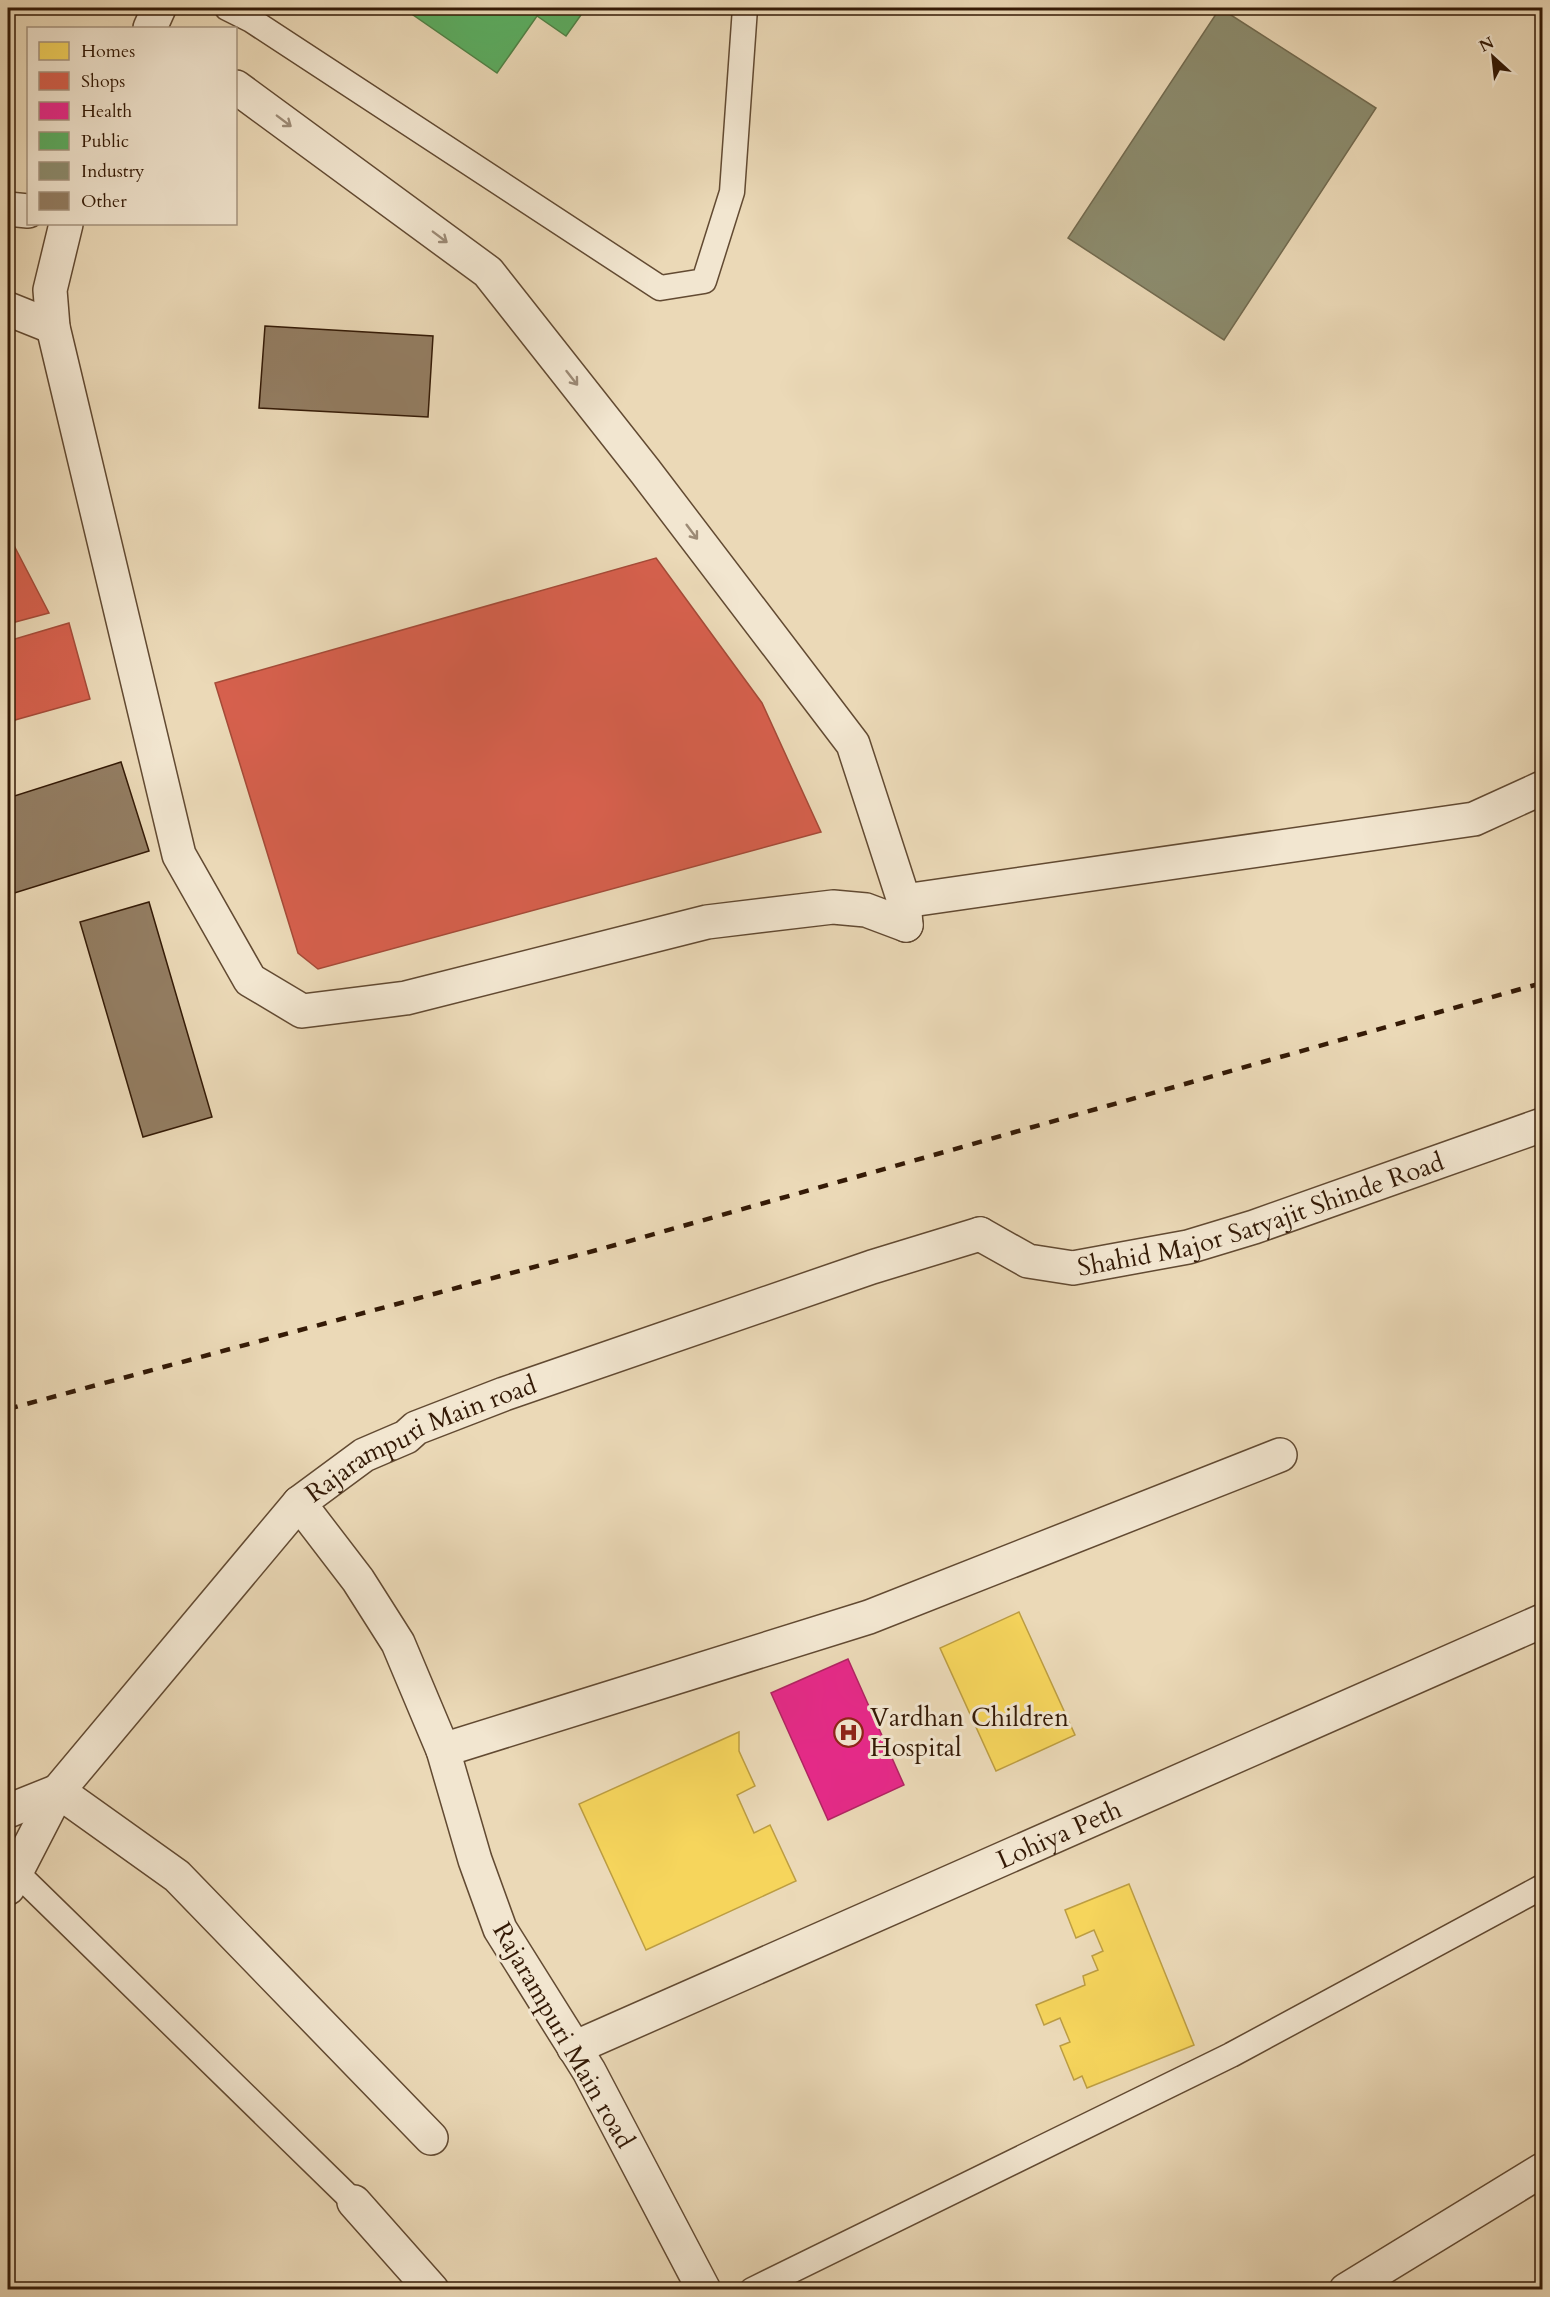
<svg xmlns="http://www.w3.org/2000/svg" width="1550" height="2297" font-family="Cardo,serif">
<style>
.homes{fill:#f6d55c;stroke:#bc9d42;stroke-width:1.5}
.shops{fill:#d6604d;stroke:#a54b38;stroke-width:1.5}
.health{fill:#e7298a;stroke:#b12462;stroke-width:1.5}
.public{fill:#5aae61;stroke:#4f8246;stroke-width:1.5}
.industry{fill:#8c8c6e;stroke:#726a4f;stroke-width:1.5}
.building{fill:#937d62;stroke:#341a06;stroke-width:1.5}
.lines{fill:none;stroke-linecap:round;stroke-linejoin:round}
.service-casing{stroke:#624a32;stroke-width:27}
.minor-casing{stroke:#624a32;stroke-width:36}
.tertiary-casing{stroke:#624a32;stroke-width:36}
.service{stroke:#f2e6d0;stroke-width:24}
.minor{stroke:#f2e6d0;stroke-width:33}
.tertiary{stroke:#f2e6d0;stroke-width:33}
.rail{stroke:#341a06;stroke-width:4.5;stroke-dasharray:10 10;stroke-linecap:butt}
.oneway{stroke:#9c8a75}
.labels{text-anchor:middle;stroke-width:6;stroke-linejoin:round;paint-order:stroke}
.street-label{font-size:26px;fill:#341a06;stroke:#f2e6d0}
.poi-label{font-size:26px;fill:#341a06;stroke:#f2e6d0;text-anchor:start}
</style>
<rect width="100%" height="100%" fill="#ebd9b7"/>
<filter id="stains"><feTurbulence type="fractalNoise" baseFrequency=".00333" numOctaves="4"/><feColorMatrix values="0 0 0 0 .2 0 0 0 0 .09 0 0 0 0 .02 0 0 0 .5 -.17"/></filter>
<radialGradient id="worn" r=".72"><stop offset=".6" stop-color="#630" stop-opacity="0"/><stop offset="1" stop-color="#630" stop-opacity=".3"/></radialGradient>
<g class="homes">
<polygon points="1019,1612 1075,1735 996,1771 940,1648"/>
<polygon points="739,1732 739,1751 755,1786 737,1795 754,1833 770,1825 796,1881 646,1950 579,1804"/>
<polygon points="1129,1884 1194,2045 1087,2088 1082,2076 1074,2080 1060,2046 1070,2042 1060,2018 1044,2025 1036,2005 1085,1985 1083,1976 1098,1970 1092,1956 1103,1951 1094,1930 1076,1938 1065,1910"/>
</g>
<g class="shops">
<polygon points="8,534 49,613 8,624"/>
<polygon points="656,558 762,703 821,832 318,969 298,953 215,683"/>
<polygon points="69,623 90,699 8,722 8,641"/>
</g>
<polygon class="health" points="848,1659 904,1785 828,1820 771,1693"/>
<polygon class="public" points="403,8 586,8 566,36 537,16 497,73"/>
<polygon class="industry" points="1220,8 1376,108 1224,340 1068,238"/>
<g class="building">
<polygon points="265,326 433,336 428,417 259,408"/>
<polygon points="121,762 149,851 8,895 8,798"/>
<polygon points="149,902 212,1117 143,1137 80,922"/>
</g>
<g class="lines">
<defs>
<g id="service">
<polyline points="227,8 251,20 660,288 704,281 732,192 745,8"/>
<polyline points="16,1872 354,2202"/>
<polyline points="752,2290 1231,2055 1542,1887"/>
</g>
<g id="minor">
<polyline points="236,87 488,272 645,471 853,744 904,901 906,925"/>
<polyline points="904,901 1474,819 1542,788"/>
<path id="s1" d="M980 1234 1028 1261 1073 1268 1188 1247 1254 1227 1542 1125"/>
<polyline points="443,1750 869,1617 1280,1455"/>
<polyline points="8,1811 58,1791 177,1876 431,2138"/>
<path id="s2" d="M574 2048 1542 1621"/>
<polyline points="354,2202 432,2290"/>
</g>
<g id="tertiary">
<polyline points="150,28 159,8"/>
<polyline points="8,209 28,211"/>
<polyline points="66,224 50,290 53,327 179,855 250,980 302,1011 406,998 707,922 833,907 866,910 906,925"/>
<polyline points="8,309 53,327"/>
<polyline points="8,1888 58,1791 299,1503"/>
<path id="s3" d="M704 2290 589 2071 500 1929 475 1860 443 1750 398 1643 358 1580 299 1503 364 1455 406 1437 416 1428 504 1394 872 1267 980 1234"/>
<polyline points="1346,2290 1542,2170"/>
</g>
</defs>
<use href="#service" class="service-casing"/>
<use href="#minor" class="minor-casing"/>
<use href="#tertiary" class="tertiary-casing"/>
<use href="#service" class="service"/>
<use href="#minor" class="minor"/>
<use href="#tertiary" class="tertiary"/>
<polyline class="rail" points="8,1409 619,1244 1542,983"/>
</g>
<defs><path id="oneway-shaft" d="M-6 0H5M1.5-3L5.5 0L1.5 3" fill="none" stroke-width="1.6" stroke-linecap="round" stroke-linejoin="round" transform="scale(1.5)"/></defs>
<g class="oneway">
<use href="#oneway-shaft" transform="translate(284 121) rotate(37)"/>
<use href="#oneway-shaft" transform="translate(440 237) rotate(37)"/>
<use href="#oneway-shaft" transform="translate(572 378) rotate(52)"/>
<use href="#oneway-shaft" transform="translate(692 532) rotate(53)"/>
</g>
<defs>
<symbol id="hospital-ring" viewBox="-11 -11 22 22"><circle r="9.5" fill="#f2e6d0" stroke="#8f2418" stroke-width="1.5"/><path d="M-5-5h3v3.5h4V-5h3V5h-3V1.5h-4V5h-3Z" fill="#8f2418"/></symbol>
</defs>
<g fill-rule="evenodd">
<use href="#hospital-ring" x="832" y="1716" width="33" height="33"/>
</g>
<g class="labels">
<g class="street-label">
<text dy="9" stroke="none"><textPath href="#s1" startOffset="296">Shahid Major Satyajit Shinde Road</textPath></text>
<text dy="9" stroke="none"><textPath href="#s3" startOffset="1030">Rajarampuri Main road</textPath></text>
<text dy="9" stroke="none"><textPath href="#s2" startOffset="530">Lohiya Peth</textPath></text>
<text transform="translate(564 2035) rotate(60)" y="9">Rajarampuri Main road</text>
</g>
<g class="poi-label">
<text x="870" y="1726">Vardhan Children<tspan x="870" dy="30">Hospital</tspan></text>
</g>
</g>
<rect width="1550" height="2297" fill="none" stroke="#ebd9b7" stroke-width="30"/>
<rect x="9" y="9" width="1532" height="2279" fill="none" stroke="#341a06" stroke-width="3"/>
<rect x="15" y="15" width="1520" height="2267" fill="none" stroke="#341a06" stroke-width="1.5"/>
<rect x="27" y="27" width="210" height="198" fill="#f2e6d0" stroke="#a6947f" stroke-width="1.5"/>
<rect x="39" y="42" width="30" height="18" fill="#f6d55c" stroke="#a6947f" stroke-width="1.5"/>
<text x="81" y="57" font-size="18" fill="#341a06">Homes</text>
<rect x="39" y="72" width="30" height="18" fill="#d6604d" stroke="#a6947f" stroke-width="1.5"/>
<text x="81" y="87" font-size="18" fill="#341a06">Shops</text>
<rect x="39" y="102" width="30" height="18" fill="#e7298a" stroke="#a6947f" stroke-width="1.5"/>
<text x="81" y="117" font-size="18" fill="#341a06">Health</text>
<rect x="39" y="132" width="30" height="18" fill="#5aae61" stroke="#a6947f" stroke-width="1.5"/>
<text x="81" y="147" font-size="18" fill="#341a06">Public</text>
<rect x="39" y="162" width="30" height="18" fill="#8c8c6e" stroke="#a6947f" stroke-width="1.5"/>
<text x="81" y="177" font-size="18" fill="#341a06">Industry</text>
<rect x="39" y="192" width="30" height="18" fill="#937d62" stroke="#a6947f" stroke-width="1.5"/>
<text x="81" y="207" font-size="18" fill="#341a06">Other</text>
<g transform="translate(1493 57) rotate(333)" stroke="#f2e6d0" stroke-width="4.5" paint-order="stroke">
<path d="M0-4.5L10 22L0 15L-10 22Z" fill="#341a06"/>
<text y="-9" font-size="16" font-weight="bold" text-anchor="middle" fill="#341a06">N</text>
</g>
<rect width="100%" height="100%" filter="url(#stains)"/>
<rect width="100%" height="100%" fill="url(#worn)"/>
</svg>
